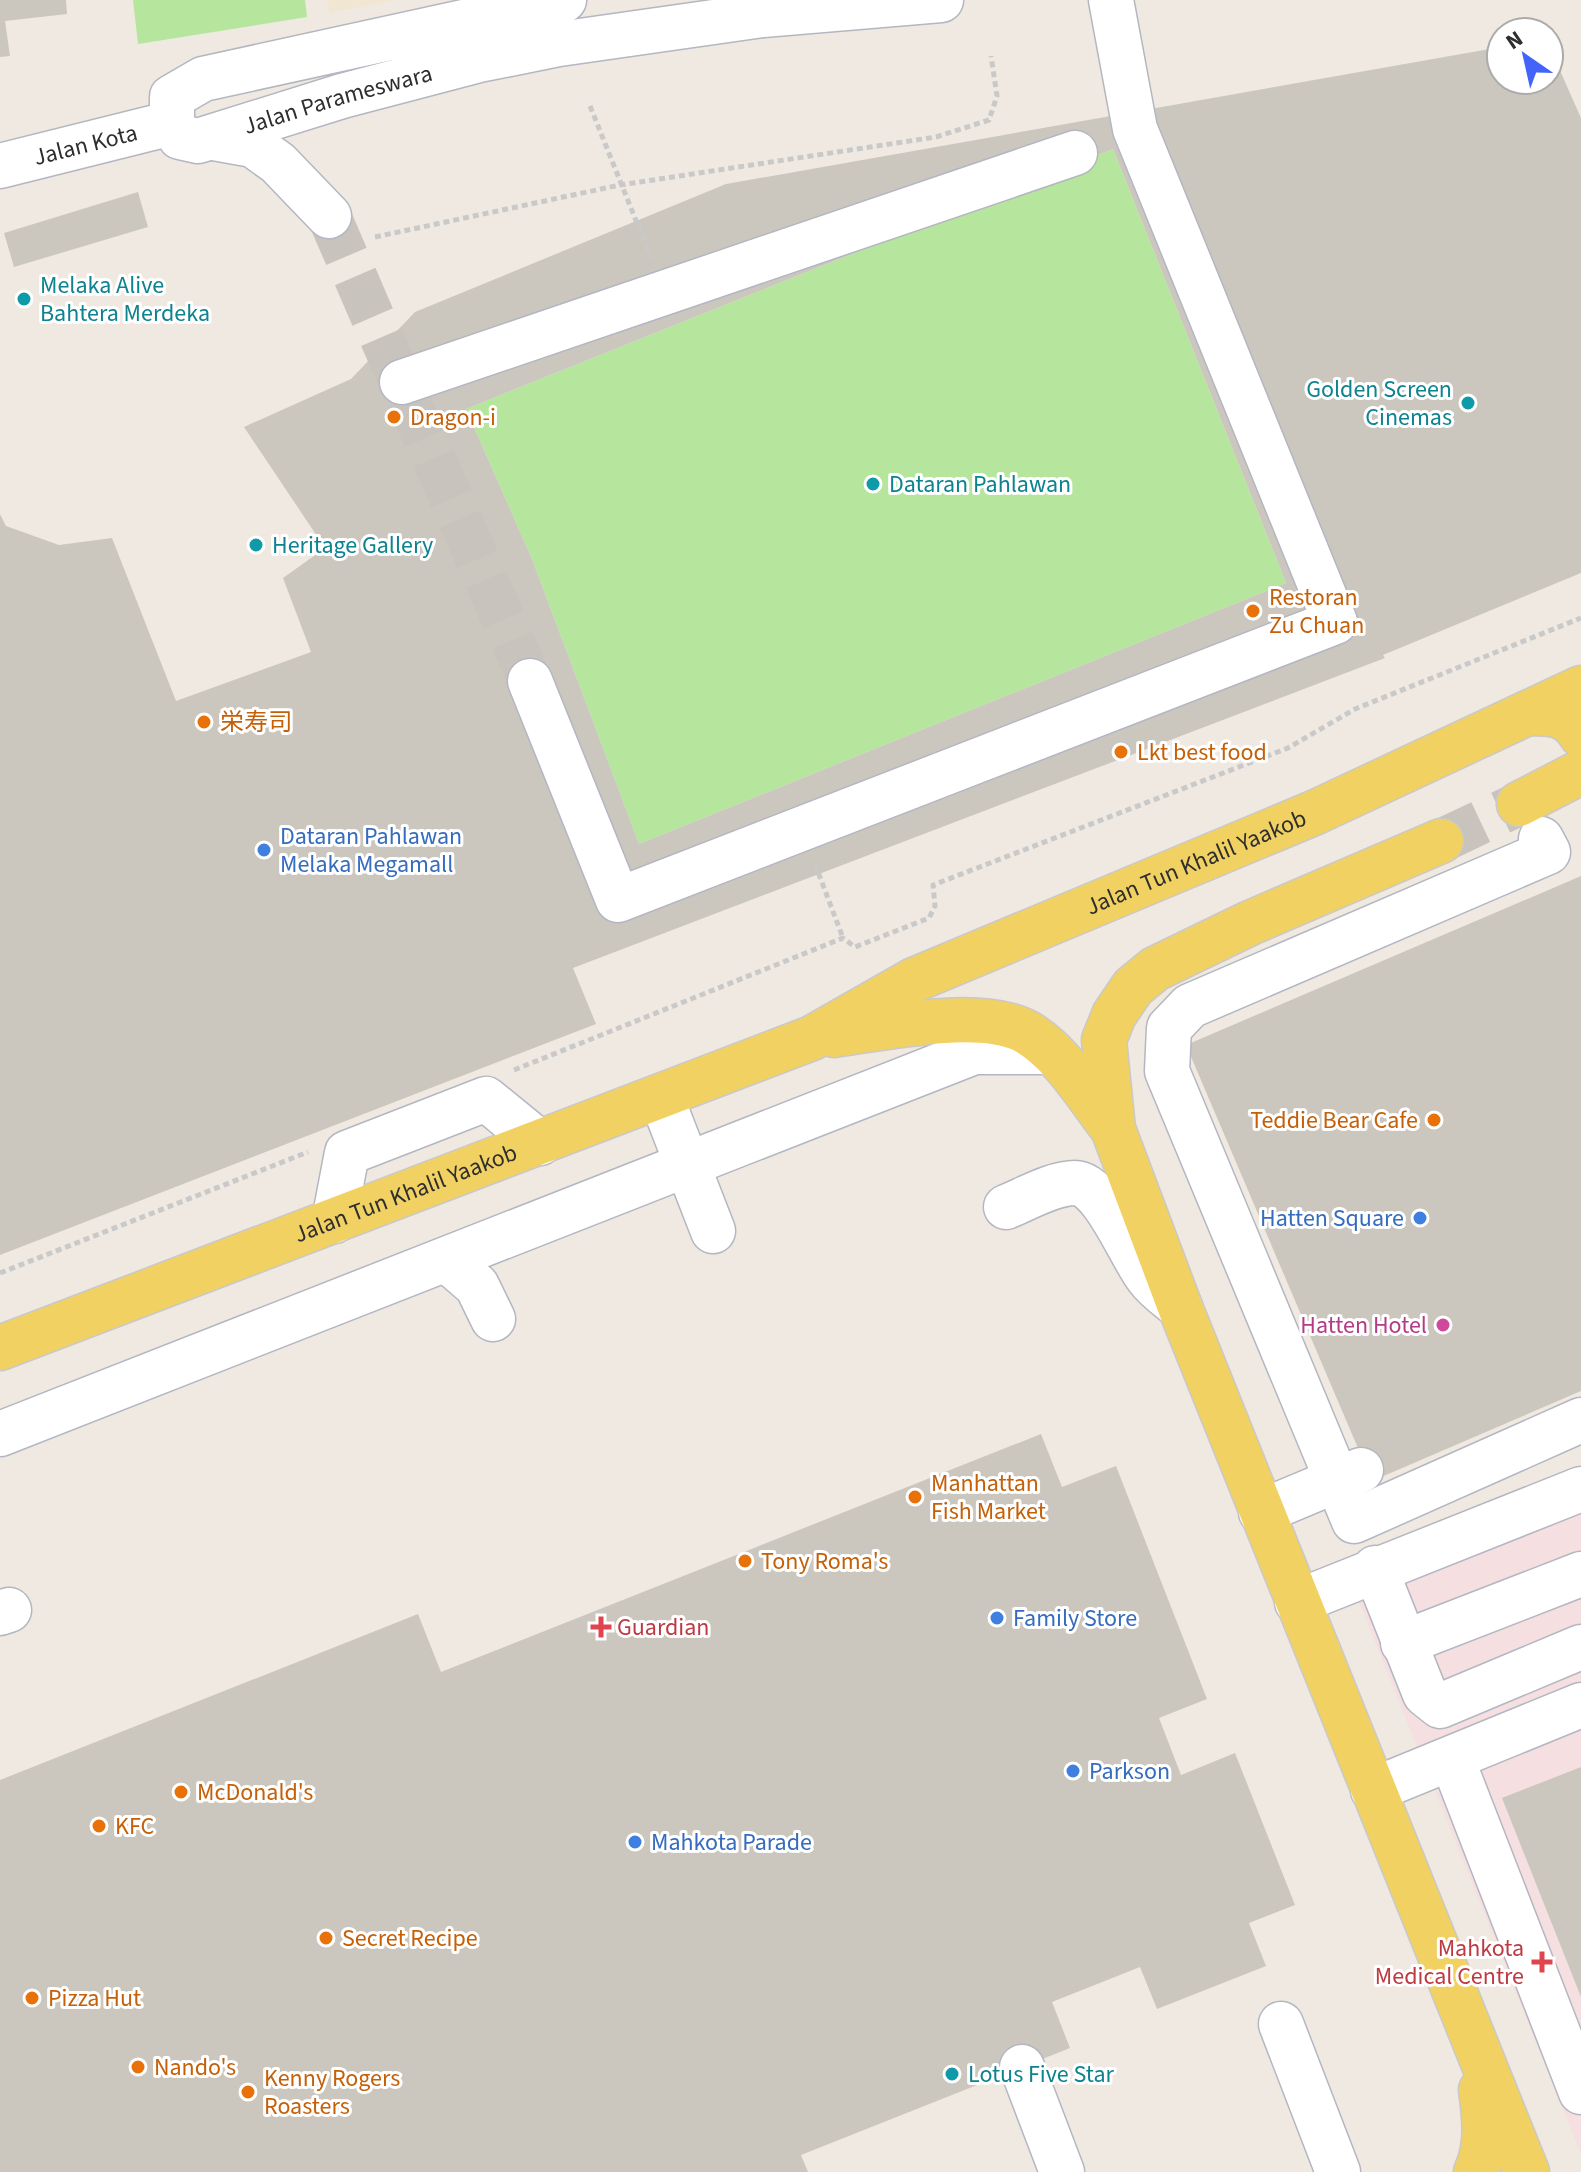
<svg xmlns="http://www.w3.org/2000/svg" width="1581" height="2172" font-family="'Source Sans 3','Noto Sans SC',sans-serif">
<style>
.education{fill:#f0e6d1}
.medical{fill:#f5dfe0}
.green{fill:#b6e59e}
.building{fill:#cbc7bf;fill-rule:evenodd}
.lines{fill:none;stroke-linecap:round;stroke-linejoin:round}
.minor-tunnel{stroke:#c8c4bd;stroke-width:44;stroke-dasharray:44 22;stroke-linecap:butt}
.major-tunnel{stroke:#c8c4bd;stroke-width:44;stroke-dasharray:44 22;stroke-linecap:butt}
.minor-casing{stroke:#b4b7c1;stroke-width:47}
.major-casing{stroke:#c9c9c9;stroke-width:47}
.path{stroke:#c9c9c9;stroke-width:5;stroke-dasharray:6 4;stroke-linecap:butt}
.minor{stroke:#fff;stroke-width:44}
.major{stroke:#f2d163;stroke-width:44}
.culture-dot{fill:#0f9aa8;stroke:#fff;stroke-width:3}
.food-dot{fill:#e8710a;stroke:#fff;stroke-width:3}
.shop-dot{fill:#3f7fe0;stroke:#fff;stroke-width:3}
.hotel-dot{fill:#d1479c;stroke:#fff;stroke-width:3}
.health-dot{fill:#e0444e;stroke:#fff;stroke-width:3}
.labels{text-anchor:middle;stroke-width:6;stroke-linejoin:round;paint-order:stroke}
.street-label{font-size:24px;fill:#2e2e2e;stroke:#fff}
.culture-label{font-size:24px;fill:#0d838f;stroke:#fff;text-anchor:start}
.food-label{font-size:24px;fill:#c56008;stroke:#fff;text-anchor:start}
.shop-label{font-size:24px;fill:#366cbe;stroke:#fff;text-anchor:start}
.hotel-label{font-size:24px;fill:#b23c85;stroke:#fff;text-anchor:end}
.health-label{font-size:24px;fill:#be3a42;stroke:#fff;text-anchor:start}
</style>
<rect width="100%" height="100%" fill="#efe9e1"/>
<polygon class="education" points="328,0 396,0 329,13"/>
<polygon class="medical" points="1581,1470 1581,2154 1350,1580"/>
<g class="green">
<polygon points="133,0 305,0 307,17 138,44"/>
<polygon points="1113,149 1286,583 639,844 532,559 466,409"/>
</g>
<g class="building">
<polygon points="0,0 66,0 67,14 5,21 10,56 0,57"/>
<path d="M1501 47V80H1549V55L1554 57 1581 118V573L1383 655 1385 658 573 968 596 1024 0 1255V514L6 526 59 545 112 538 176 701 311 652 283 578 325 548 244 427 351 379 415 312 726 184ZM1113 149 1286 583 639 844 532 559 466 409Z"/>
<polygon points="138,192 148,227 14,267 4,233"/>
<polygon points="1581,876 1581,1391 1372,1481 1186,1045"/>
<polygon points="1041,1434 1062,1487 1116,1466 1207,1699 1159,1718 1181,1775 1235,1753 1295,1905 1249,1923 1266,1966 1157,2009 1140,1967 1052,2002 1070,2048 801,2155 808,2172 0,2172 0,1780 418,1614 441,1672"/>
<polygon points="1581,1767 1581,1997 1502,1798"/>
</g>
<g class="lines">
<polyline class="minor-tunnel" points="329,216 530,681"/>
<polyline class="major-tunnel" points="1441,841 1519,804"/>
<defs>
<g id="minor">
<path id="s1" d="M564 0 203 79 172 97V123L180 137 198 141 342 96 479 60 559 44 763 15 941 0"/>
<polyline points="214,138 253,145 278,163 329,216"/>
<path id="s2" d="M0 166 172 123"/>
<polyline points="402,382 1075,153"/>
<polyline points="530,681 618,900 1335,622 1135,129 1111,0"/>
<polyline points="1541,839 1548,852 1190,1006 1169,1028 1167,1071 1354,1521 1581,1420"/>
<polyline points="661,1097 713,1231"/>
<path d="M1006 1207C1026 1199 1053 1183 1075 1183 1103 1183 1131 1257 1148 1278 1156 1289 1169 1298 1180 1307"/>
<polyline points="334,1221 347,1153 486,1099 540,1143"/>
<polyline points="447,1260 477,1286 493,1319"/>
<polyline points="0,1434 974,1052 1052,1052"/>
<polyline points="1261,1512 1361,1470"/>
<polyline points="1375,1568 1425,1694 1440,1706 1581,1647"/>
<polyline points="1297,1602 1581,1489"/>
<polyline points="0,1613 9,1610"/>
<polyline points="1403,1643 1581,1574"/>
<polyline points="1452,1759 1581,2092"/>
<polyline points="1373,1790 1581,1705"/>
<polyline points="1281,2024 1338,2172"/>
<polyline points="1022,2067 1062,2172"/>
</g>
<g id="major">
<path d="M1528 713C1552 713 1568 713 1581 735"/>
<polyline points="1519,804 1581,772"/>
<polyline points="1441,841 1250,923 1155,969 1133,987 1114,1015 1104,1040 1113,1129 1180,1307 1527,2172"/>
<path d="M834 1035C883 1028 984 1007 1028 1033 1063 1054 1088 1097 1113 1129"/>
<path id="s3" d="M0 1348 812 1038 914 980 1316 812 1581 688"/>
<path d="M1476 2172C1488 2146 1485 2118 1481 2090"/>
</g>
</defs>
<use href="#minor" class="minor-casing"/>
<use href="#major" class="major-casing"/>
<g class="path">
<polyline points="590,106 651,258"/>
<polyline points="375,237 620,185 936,137 989,120 997,96 991,56"/>
<polyline points="815,864 843,938"/>
<polyline points="514,1070 843,938 855,947 929,918 935,906 933,885 1288,748 1355,709 1581,618"/>
<polyline points="0,1273 308,1152"/>
</g>
<use href="#minor" class="minor"/>
<use href="#major" class="major"/>
</g>
<g class="culture-dot">
<circle cx="24" cy="299" r="8"/>
<circle cx="1468" cy="403" r="8"/>
<circle cx="873" cy="484" r="8"/>
<circle cx="256" cy="545" r="8"/>
<circle cx="952" cy="2074" r="8"/>
</g>
<g class="food-dot">
<circle cx="394" cy="417" r="8"/>
<circle cx="1253" cy="611" r="8"/>
<circle cx="204" cy="722" r="8"/>
<circle cx="1121" cy="752" r="8"/>
<circle cx="1434" cy="1120" r="8"/>
<circle cx="915" cy="1497" r="8"/>
<circle cx="745" cy="1561" r="8"/>
<circle cx="181" cy="1792" r="8"/>
<circle cx="99" cy="1826" r="8"/>
<circle cx="326" cy="1938" r="8"/>
<circle cx="32" cy="1998" r="8"/>
<circle cx="138" cy="2067" r="8"/>
<circle cx="248" cy="2092" r="8"/>
</g>
<g class="shop-dot">
<circle cx="264" cy="850" r="8"/>
<circle cx="1420" cy="1218" r="8"/>
<circle cx="997" cy="1618" r="8"/>
<circle cx="1073" cy="1771" r="8"/>
<circle cx="635" cy="1842" r="8"/>
</g>
<circle class="hotel-dot" cx="1443" cy="1325" r="8"/>
<g class="health-dot">
<path d="M597 1615h8v8h8v8h-8v8h-8v-8h-8v-8h8z"/>
<path d="M1538 1950h8v8h8v8h-8v8h-8v-8h-8v-8h8z"/>
</g>
<g class="labels">
<g class="street-label">
<text dy="8" stroke="none"><textPath href="#s1" startOffset="612">Jalan Parameswara</textPath></text>
<text dy="8" stroke="none"><textPath href="#s2" startOffset="88">Jalan Kota</textPath></text>
<text dy="8" stroke="none"><textPath href="#s3" startOffset="1292">Jalan Tun Khalil Yaakob</textPath></text>
<text dy="8" stroke="none"><textPath href="#s3" startOffset="434">Jalan Tun Khalil Yaakob</textPath></text>
</g>
<g class="culture-label">
<text x="40" y="293">Melaka Alive<tspan x="40" dy="28">Bahtera Merdeka</tspan></text>
<text x="1452" y="397" text-anchor="end">Golden Screen<tspan x="1452" dy="28">Cinemas</tspan></text>
<text x="889" y="492">Dataran Pahlawan</text>
<text x="272" y="553">Heritage Gallery</text>
<text x="968" y="2082">Lotus Five Star</text>
</g>
<g class="food-label">
<text x="410" y="425">Dragon-i</text>
<text x="1269" y="605">Restoran<tspan x="1269" dy="28">Zu Chuan</tspan></text>
<text x="220" y="730">栄寿司</text>
<text x="1137" y="760">Lkt best food</text>
<text x="1418" y="1128" text-anchor="end">Teddie Bear Cafe</text>
<text x="931" y="1491">Manhattan<tspan x="931" dy="28">Fish Market</tspan></text>
<text x="761" y="1569">Tony Roma's</text>
<text x="197" y="1800">McDonald's</text>
<text x="115" y="1834">KFC</text>
<text x="342" y="1946">Secret Recipe</text>
<text x="48" y="2006">Pizza Hut</text>
<text x="154" y="2075">Nando's</text>
<text x="264" y="2086">Kenny Rogers<tspan x="264" dy="28">Roasters</tspan></text>
</g>
<g class="shop-label">
<text x="280" y="844">Dataran Pahlawan<tspan x="280" dy="28">Melaka Megamall</tspan></text>
<text x="1404" y="1226" text-anchor="end">Hatten Square</text>
<text x="1013" y="1626">Family Store</text>
<text x="1089" y="1779">Parkson</text>
<text x="651" y="1850">Mahkota Parade</text>
</g>
<g class="hotel-label">
<text x="1427" y="1333">Hatten Hotel</text>
</g>
<g class="health-label">
<text x="617" y="1635">Guardian</text>
<text x="1524" y="1956" text-anchor="end">Mahkota<tspan x="1524" dy="28">Medical Centre</tspan></text>
</g>
</g>
<g transform="translate(1525 56) rotate(326)"><circle r="38" fill="#ffffff" stroke="#ababab" stroke-width="2"/>
<path d="M0-6L14 30L0 20L-14 30Z" fill="#4264fb"/>
<text y="-12" font-size="22" font-weight="bold" text-anchor="middle" fill="#2e2e2e">N</text>
</g>
</svg>
